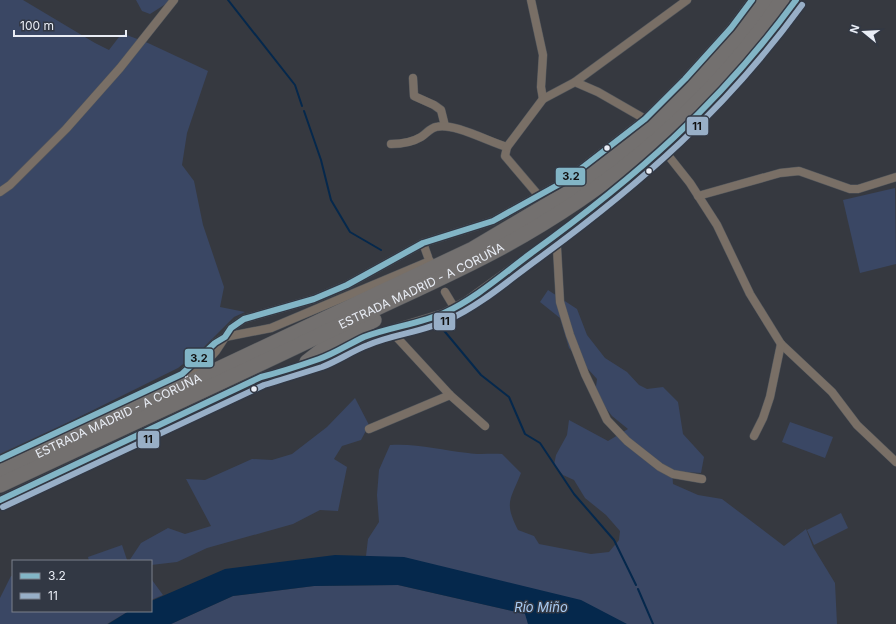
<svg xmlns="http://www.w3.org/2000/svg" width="896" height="624" font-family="Inter,sans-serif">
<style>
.green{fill:#3a4764}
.water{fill:#05284c}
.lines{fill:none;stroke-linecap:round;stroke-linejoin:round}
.stream{stroke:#05284c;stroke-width:2}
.street-casing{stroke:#53575c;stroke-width:9}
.highway-casing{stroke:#53575c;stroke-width:16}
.street{stroke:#796f66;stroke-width:8}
.highway{stroke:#73706f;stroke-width:15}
.bus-1-casing{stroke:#323844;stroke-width:9}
.bus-2-casing{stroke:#323844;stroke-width:9}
.bus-1{stroke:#82b5c6;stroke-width:6}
.bus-2{stroke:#98afc7;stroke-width:6}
.bus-dot{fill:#e9edf5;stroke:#323844;stroke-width:1.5}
.labels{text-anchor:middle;stroke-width:3;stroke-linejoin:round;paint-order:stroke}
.street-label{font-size:12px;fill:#e9edf5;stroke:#323844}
.water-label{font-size:13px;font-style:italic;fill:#a9ccf4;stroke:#323844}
.line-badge{stroke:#323844;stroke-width:1.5}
.pale-badge-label{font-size:11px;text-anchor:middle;font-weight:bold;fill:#111}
</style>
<rect width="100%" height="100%" fill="#363940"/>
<g class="green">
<polygon points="0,0 23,0 95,43 109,50 119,37 124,34 148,43 208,71 187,133 182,165 194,181 203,225 224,287 220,307 245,312 234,317 201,350 178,368 61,426 0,454"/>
<polygon points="136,0 172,0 150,14 142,11"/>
<polygon points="895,188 896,264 860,273 843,200"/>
<path d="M548 290 577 309 587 335 605 358 627 372 639 385 647 389 663 387 678 402 683 434 704 457 701 473 672 471 673 484 698 495 722 499 784 546 806 529 813 547 835 583 837 624H620L377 557 366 556 368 539 379 522 377 495 379 470 390 445C416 443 441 450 468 453 479 455 491 453 502 454L521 473C510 501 504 502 518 530L534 536 539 544 591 554 609 552 619 540 620 531 606 515 585 498 574 480 563 475 554 465 556 455 567 435 569 420 608 441 628 429 612 416 595 394 597 379 569 348 560 318 540 302Z"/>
<polygon points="355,398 369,425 361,440 342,446 334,459 347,467 338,511 320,510 293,524 207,548 177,562 151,565 151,561 129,561 141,543 168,528 185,534 211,526 186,479 205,480 252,459 272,460 292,454 327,427"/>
<polygon points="790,422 833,437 825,458 782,442"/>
<polygon points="841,513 848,528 814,545 807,530"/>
<polygon points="122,545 127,560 89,561 88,557"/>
<polygon points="11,576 13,576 13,611 129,611 107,624 0,624 0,598"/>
<polygon points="151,576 152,580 163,595 151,600"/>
<polygon points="398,585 526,614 528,624 171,624 233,596 314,586"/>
</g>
<polygon class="water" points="335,555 404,557 581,600 627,624 528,624 525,614 398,585 314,586 233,596 171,624 108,624 129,611 151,611 151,601 225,569"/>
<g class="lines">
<g class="stream">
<polyline points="228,0 295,85 302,106"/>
<polyline points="304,111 321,160 331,200 350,232 381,250"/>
<polyline points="441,327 481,375 509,397 525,434 540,443 574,494 614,540 636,585"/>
<polyline points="638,589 653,624"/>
</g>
<defs>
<g id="street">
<polyline points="531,0 543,55 541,87 543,99"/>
<polyline points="413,78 414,96 434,105 441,110 445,126"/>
<polyline points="575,82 687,0"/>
<path d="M391 144C401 144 411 143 421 137 426 134 430 128 436 127 453 122 489 142 507 147L505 156 539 196"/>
<polyline points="507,147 543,99 575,82 598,92 645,119"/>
<polyline points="663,149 690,183 717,225 750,294 781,344 814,375 832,392 857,425 896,462"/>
<polyline points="0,192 10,185 66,129 120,68 174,0"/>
<polyline points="698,196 780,173 799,171 850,189 858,189 896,177"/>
<polyline points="553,237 557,248 560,302 570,335 585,374 607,420 627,441 660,467 673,474 702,479"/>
<polyline points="423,243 428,257"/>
<polyline points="445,292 454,307"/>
<polyline points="390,330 450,395 485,426"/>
<polyline points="185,371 215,343 225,337 271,328 430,261"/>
<polyline points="369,429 450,395"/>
<polyline points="754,436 763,418 770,397 781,344"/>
<polyline points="0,459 197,368 207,361 216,351 231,328 244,319 314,299 347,285 423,243 493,221 565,181 645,119 685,79 731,28 752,0"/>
<path d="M0 500 261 377 295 368 307 362 319 359 365 337 444 313 466 301C528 256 591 212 649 162 704 114 754 59 796 0"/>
</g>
<g id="highway">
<polyline points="307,362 330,344 374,320"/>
<path id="s1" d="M0 472 473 249 564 195 635 142 688 93 733 43 766 0"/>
<path id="s2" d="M0 485C113 432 227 380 339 326 394 299 451 275 504 246 615 185 710 105 782 0"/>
</g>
</defs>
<use href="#street" class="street-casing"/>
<use href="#highway" class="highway-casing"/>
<use href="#street" class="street"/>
<use href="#highway" class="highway"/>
<defs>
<g id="bus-1">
<polyline points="0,459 182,374 215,343 225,337 231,328 244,319 314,299 347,285 423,243 493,221 565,181 645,119 685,79 731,28 752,0"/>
<path d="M0 500 261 377C281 372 299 366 319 359 334 354 349 344 364 337 390 327 419 324 444 313 475 299 503 274 530 254 635 178 719 105 796 0"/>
</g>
<path id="bus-2" d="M3 507 264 385C284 379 303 373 322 367 338 361 352 351 368 345 393 334 423 332 448 320 481 305 509 280 538 259 642 183 726 109 802 5"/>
</defs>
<use href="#bus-1" class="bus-1-casing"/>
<use href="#bus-2" class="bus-2-casing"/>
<use href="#bus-1" class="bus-1"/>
<use href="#bus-2" class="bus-2"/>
</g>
<g class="bus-dot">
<circle cx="607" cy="148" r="3.5"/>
<circle cx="649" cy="171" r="3.5"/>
<circle cx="254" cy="389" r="3.5"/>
</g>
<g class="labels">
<g class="street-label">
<text dy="4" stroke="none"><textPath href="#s2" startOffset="466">ESTRADA MADRID - A CORUÑA</textPath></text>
<text dy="4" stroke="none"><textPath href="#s1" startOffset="131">ESTRADA MADRID - A CORUÑA</textPath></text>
</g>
<g class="water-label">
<text x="541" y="612">Río Miño</text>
</g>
</g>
<g class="line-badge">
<rect x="686" y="116" width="23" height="20" rx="4" fill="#98afc7"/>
<rect x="555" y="167" width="31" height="19" rx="4" fill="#82b5c6"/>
<rect x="433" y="312" width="23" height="19" rx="4" fill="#98afc7"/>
<rect x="184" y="348" width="30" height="20" rx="4" fill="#82b5c6"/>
<rect x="137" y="430" width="23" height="19" rx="4" fill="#98afc7"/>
</g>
<g class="pale-badge-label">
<text x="697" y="130">11</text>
<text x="571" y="180">3.2</text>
<text x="445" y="325">11</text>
<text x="199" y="362">3.2</text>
<text x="148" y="443">11</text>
</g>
<rect x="12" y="560" width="140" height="52" fill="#323844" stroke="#7b808b"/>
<rect x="20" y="573" width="20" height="6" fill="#82b5c6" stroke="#7b808b"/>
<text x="48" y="580" font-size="12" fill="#e9edf5">3.2</text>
<rect x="20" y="593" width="20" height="6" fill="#98afc7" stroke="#7b808b"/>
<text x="48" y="600" font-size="12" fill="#e9edf5">11</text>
<g transform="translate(864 32) rotate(288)" stroke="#323844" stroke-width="3" paint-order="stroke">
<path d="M0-3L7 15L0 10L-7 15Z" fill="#e9edf5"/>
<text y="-6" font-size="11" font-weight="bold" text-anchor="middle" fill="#e9edf5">N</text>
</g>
<path d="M14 30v6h112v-6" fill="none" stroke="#e9edf5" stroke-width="2"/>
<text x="20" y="30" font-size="12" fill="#e9edf5" stroke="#323844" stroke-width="3" paint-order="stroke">100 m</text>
</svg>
